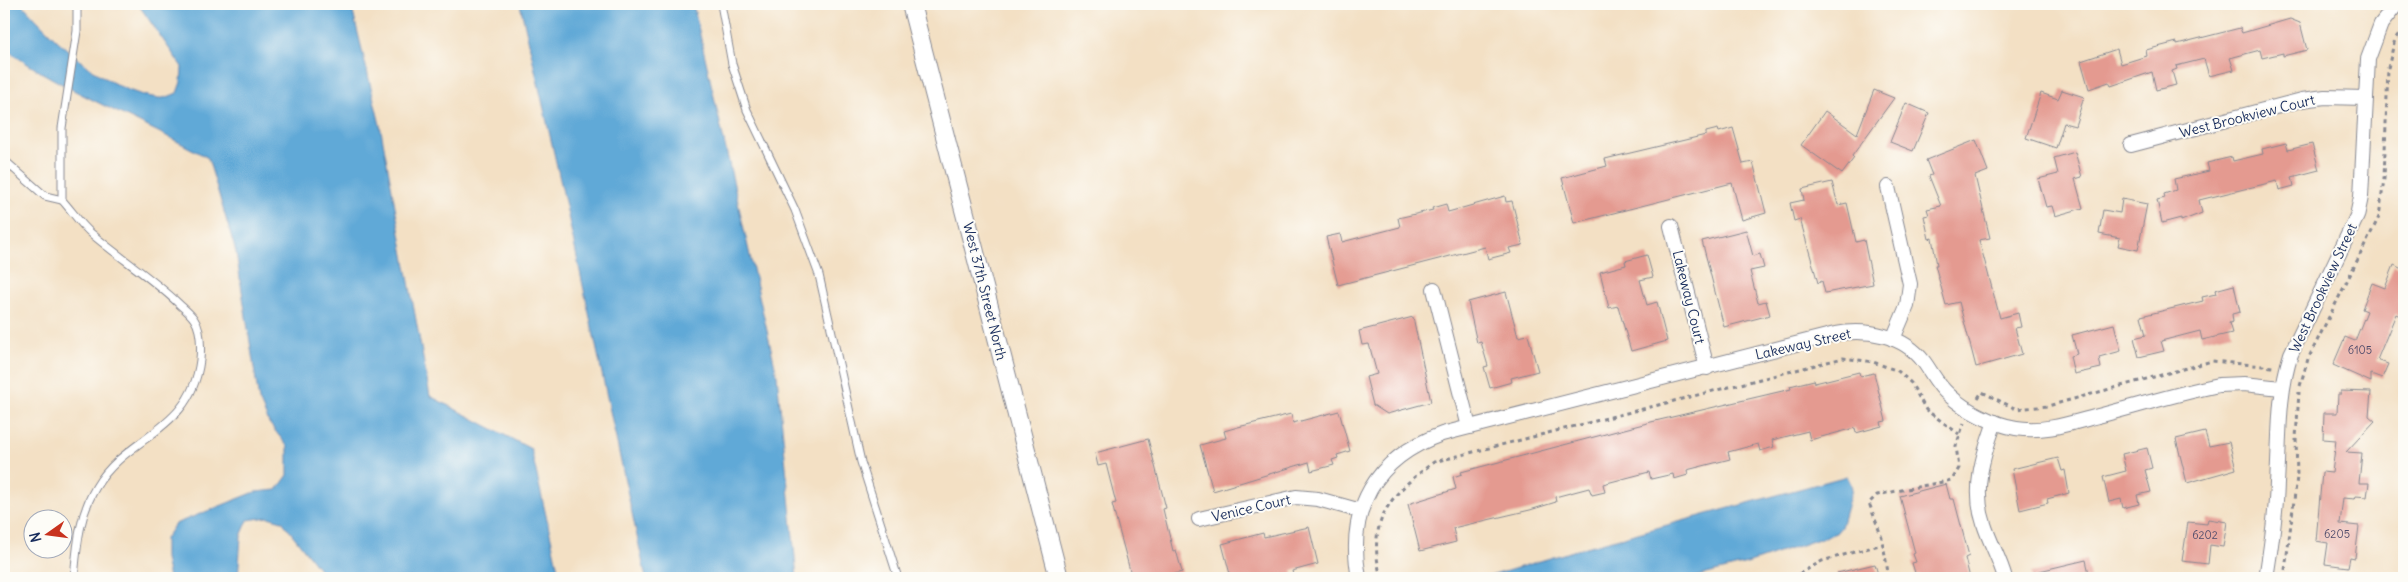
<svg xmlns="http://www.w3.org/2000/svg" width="2408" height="582" font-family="Delius,sans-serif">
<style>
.water{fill:#60a9d7;stroke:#3e6c9a}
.building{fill:#e49a90}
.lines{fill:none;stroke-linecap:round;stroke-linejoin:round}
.service-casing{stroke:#878891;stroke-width:9}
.minor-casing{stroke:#878891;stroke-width:16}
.tertiary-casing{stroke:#878891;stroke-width:20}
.path{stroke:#878891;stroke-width:3;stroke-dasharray:4 4;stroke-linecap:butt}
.service{stroke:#fff;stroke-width:7}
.minor{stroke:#fff;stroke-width:14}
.tertiary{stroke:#fff;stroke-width:18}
.labels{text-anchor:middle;stroke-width:4;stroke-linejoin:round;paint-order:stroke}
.number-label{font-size:11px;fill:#4d4a6a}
.street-label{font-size:14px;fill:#1b2f5e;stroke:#fdfcf7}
</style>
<rect width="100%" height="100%" fill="#fdfcf7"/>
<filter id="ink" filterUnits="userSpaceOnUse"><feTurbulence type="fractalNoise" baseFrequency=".02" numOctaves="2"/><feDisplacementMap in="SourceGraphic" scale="10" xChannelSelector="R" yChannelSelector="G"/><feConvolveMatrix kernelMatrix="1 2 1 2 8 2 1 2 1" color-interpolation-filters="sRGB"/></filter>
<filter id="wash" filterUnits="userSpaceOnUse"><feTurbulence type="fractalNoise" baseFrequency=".0096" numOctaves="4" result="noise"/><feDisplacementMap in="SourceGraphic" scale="20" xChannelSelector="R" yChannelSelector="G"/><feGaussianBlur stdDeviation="1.12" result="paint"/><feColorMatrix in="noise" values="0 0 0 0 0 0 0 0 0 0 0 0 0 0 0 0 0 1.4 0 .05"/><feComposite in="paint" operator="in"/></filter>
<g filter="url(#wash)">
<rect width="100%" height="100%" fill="#f3e0c4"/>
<g class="water">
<path d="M4 4H22C57 42 105 92 159 98 164 99 172 95 177 93L181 82 182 67 138 4H351L380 125 430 396 531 449 560 578H326L282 521 268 517 248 520 241 536 238 578H169L165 558V539L175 524 255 492 277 490 288 475V447L269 423 259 400 236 252 208 158C141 120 66 93 4 48Z"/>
<polygon points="520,4 693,4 777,375 797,578 646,578 564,197"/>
<polygon points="1847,476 1851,484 1852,489 1841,527 1836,533 1747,564 1691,578 1484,578 1583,548"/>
</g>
<g id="blocks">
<g class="building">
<polygon points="2290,19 2300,23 2307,50 2283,56 2283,53 2262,58 2260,50 2230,58 2234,70 2209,76 2204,59 2176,66 2177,69 2172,71 2176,85 2156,90 2152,72 2111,86 2109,82 2089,89 2081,61 2117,49 2121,64 2147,56 2146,50 2177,42 2177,44 2240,28 2242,33"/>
<polygon points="1874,90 1894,98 1852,156 1854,158 1842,174 1801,145 1825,111 1857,134"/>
<polygon points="2062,90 2084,97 2075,126 2064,123 2056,148 2026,138 2041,93 2058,99"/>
<polygon points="1906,103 1929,113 1913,151 1890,142"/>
<polygon points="1733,128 1743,164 1753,162 1766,213 1742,220 1732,183 1574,223 1562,178 1607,166 1605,159 1706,135 1706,132 1718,129 1719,132"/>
<polygon points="1976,140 1988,171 1975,176 1990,238 1979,240 2000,318 2018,313 2021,327 2015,328 2022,354 1976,367 1959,302 1946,305 1935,265 1937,265 1932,238 1929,239 1924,216 1929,215 1927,209 1941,206 1929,176 1932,175 1926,160"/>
<polygon points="2286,143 2288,150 2312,144 2319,170 2292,177 2294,186 2279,190 2277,181 2199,200 2202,213 2181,221 2181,218 2162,223 2157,200 2165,198 2164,194 2176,190 2174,179 2209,171 2207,163 2232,157 2233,161 2263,154 2262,149"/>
<polygon points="2075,152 2082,177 2075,179 2083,208 2055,216 2052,206 2046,207 2038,179 2058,174 2054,158"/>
<polygon points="1832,182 1838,205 1847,203 1856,242 1864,240 1873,284 1825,293 1822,281 1818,283 1800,219 1794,221 1790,203 1804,200 1802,189"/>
<polygon points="1505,196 1506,202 1512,201 1523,245 1509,248 1511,253 1488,259 1485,247 1338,285 1326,237 1340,234 1342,242 1400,227 1398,218 1433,210 1432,208 1446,204 1448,212"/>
<polygon points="2122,199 2147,204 2138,250 2118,246 2120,238 2099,234 2103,210 2120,213"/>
<polygon points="1746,230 1753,256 1760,254 1764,268 1750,271 1758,303 1766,301 1770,315 1724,327 1702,241"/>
<polygon points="1647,255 1653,277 1640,280 1647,305 1657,302 1667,341 1631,351 1618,306 1609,308 1600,272 1626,265 1625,261"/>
<polygon points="2394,265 2404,270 2404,318 2396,314 2377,360 2388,364 2382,378 2371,374 2371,382 2333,365 2345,337 2355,341 2367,311 2362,309 2372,283 2385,288"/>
<polygon points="2234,285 2240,312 2232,314 2233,322 2229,323 2232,333 2202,340 2200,331 2161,341 2164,351 2139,357 2134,338 2146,335 2141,316 2203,301 2202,297 2216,294 2215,290"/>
<polygon points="1506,292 1518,337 1528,335 1538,371 1511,378 1512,382 1490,388 1484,367 1488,366 1481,342 1477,343 1468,302"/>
<polygon points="1413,317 1431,402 1387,414 1373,405 1366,377 1377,374 1369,344 1362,345 1359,331"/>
<polygon points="2114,324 2121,351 2099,357 2101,368 2074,374 2070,356 2077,354 2072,335"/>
<polygon points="1859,372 1860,376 1874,373 1886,421 1881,422 1882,426 1856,433 1855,428 1810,440 1808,431 1772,440 1774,447 1760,451 1758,444 1728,452 1730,459 1687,470 1688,475 1674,479 1673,474 1651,479 1649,472 1603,484 1605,492 1592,495 1589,488 1555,497 1556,502 1530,510 1453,528 1456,542 1420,551 1408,504 1456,489 1453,477 1462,474 1461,472 1651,422 1791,389 1790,386 1814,380 1815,383"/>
<polygon points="2341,391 2371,392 2369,416 2375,421 2346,452 2362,453 2359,483 2369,483 2367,497 2356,496 2355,499 2343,498 2340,524 2359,526 2355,558 2350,557 2348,567 2325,564 2328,543 2316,541 2322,472 2332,473 2336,440 2323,439 2324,413 2337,413 2338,394 2341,394"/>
<polygon points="1339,411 1350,451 1337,455 1338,458 1332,460 1334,465 1311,471 1309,462 1213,491 1200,445 1226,438 1224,431 1238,427 1291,414 1293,423"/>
<polygon points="2205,432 2209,446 2229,442 2236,469 2187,483 2176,439"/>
<polygon points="1148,439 1166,508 1163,509 1173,551 1176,550 1182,572 1162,577 1162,574 1145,578 1132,578 1112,504 1116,503 1106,464 1098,466 1095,453"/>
<polygon points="2147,448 2152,468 2145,470 2151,492 2137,495 2139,504 2123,508 2121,499 2109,502 2103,477 2126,471 2122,454"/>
<polygon points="2058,458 2062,471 2065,470 2069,493 2047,499 2048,503 2020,510 2012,469"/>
<polygon points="1946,484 1950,499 1954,499 1969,556 1965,558 1970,578 1920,578 1919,575 1916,576 1912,563 1916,562 1913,554 1915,553 1900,496"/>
<polygon points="2208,519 2227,522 2223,547 2210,545 2208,564 2182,561 2188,522 2207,524"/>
<polygon points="1309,527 1318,564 1292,571 1294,578 1231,578 1222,544 1263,533 1264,537"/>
<polygon points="2086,560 2090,578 2032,578 2031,573"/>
<polygon points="1875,564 1879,578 1838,578 1837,573"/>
</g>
</g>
</g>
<g filter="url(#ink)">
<use href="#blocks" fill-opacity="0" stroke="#878891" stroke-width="1"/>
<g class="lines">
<defs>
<g id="service">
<polyline points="721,4 732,64 747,110 795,210 819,275 861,462 898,578"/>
<polyline points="4,160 45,196 62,200"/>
<path d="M74 578C77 546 79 515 96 487 127 435 191 432 200 360 201 348 201 329 194 319 190 313 183 308 178 303 152 278 120 258 92 234 81 225 72 211 62 200V128L77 31V4"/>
</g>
<g id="minor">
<polyline points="2131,145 2302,100 2325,97 2365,98"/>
<polyline points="1888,187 1910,284 1907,306 1893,339"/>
<polyline points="1671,226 1707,368"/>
<polyline points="1434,289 1469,427"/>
<path d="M1995 422C1983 455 1972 489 1984 524 1990 543 2000 559 2005 578"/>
<polyline points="1199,519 1296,497 1318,499 1361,511"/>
<path d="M1359 578C1346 509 1375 458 1442 434L1835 334C1866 328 1904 335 1924 362 1932 373 1938 386 1949 395 1966 411 1993 424 2016 428 2045 433 2074 422 2102 415 2141 405 2179 393 2219 385L2244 384 2281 388"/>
<path d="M2266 578C2271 547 2276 515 2277 483 2280 437 2277 398 2291 354L2357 216 2361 197 2368 59 2381 24 2397 4"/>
</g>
<polyline id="tertiary" points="911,4 1059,578"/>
</defs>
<use href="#service" class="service-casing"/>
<use href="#minor" class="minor-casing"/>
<use href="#tertiary" class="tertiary-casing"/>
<g class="path">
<polyline points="2300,386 2308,359 2379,217 2384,179 2388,68 2395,39 2404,27"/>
<polyline points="1978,398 1982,392 2016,409 2048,406 2212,361 2273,367"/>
<path d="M1381 578C1366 521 1390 494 1434 462L1843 358 1873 362 1898 371 1911 383 1926 410 1959 434"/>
<polyline points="1792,578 1822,561 1883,544"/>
<polyline points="1889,578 1882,538 1869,503 1877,495 1952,480 1959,468 1956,446 1964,423"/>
<polyline points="2284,578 2297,477 2296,438 2299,392"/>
</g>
<use href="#service" class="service"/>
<use href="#minor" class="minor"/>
<use href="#tertiary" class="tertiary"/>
</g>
</g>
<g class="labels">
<g class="number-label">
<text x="2360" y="354">6105</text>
<text x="2337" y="538">6205</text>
<text x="2205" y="539">6202</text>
</g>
<g class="street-label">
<text transform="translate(2247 116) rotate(-14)" y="5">West Brookview Court</text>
<text transform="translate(2323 288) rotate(-65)" y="5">West Brookview Street</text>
<text transform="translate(985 291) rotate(76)" y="5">West 37th Street North</text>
<text transform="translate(1689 297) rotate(76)" y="5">Lakeway Court</text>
<text transform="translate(1803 344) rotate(-13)" y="5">Lakeway Street</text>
<text transform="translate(1251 508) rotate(-13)" y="5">Venice Court</text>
</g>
</g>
<rect width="2408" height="582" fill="none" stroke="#fdfcf7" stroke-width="20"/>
<g transform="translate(48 534) rotate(256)"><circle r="24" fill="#fdfcf7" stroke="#a3aaba"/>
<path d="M0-4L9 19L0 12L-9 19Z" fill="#c8321e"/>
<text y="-8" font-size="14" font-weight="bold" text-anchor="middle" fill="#1b2f5e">N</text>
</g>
</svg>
